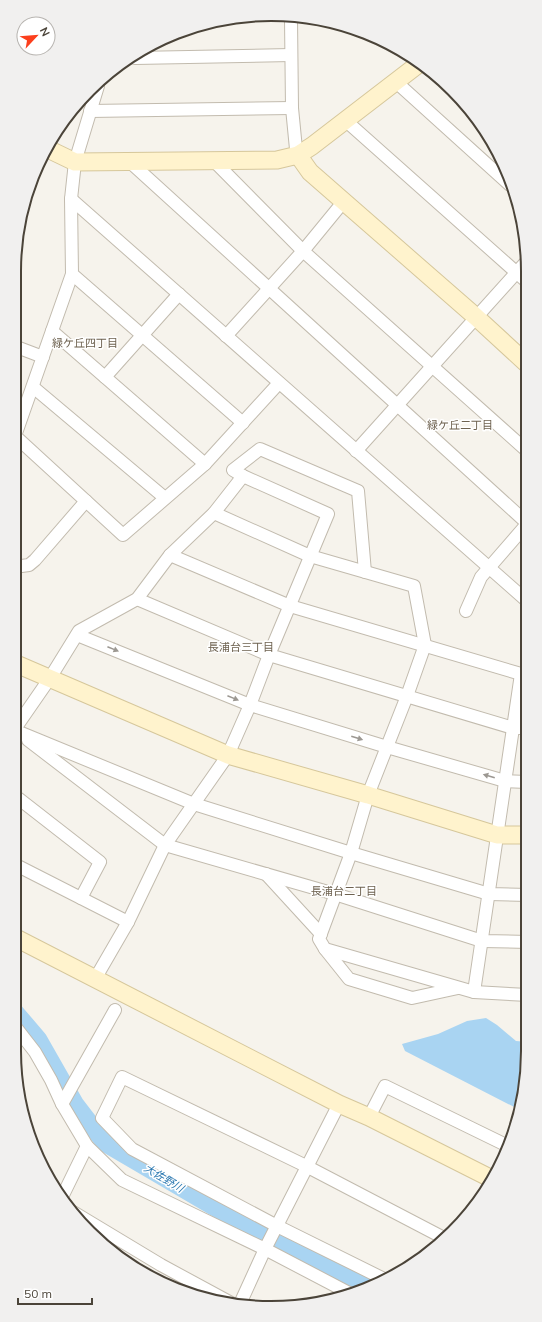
<svg xmlns="http://www.w3.org/2000/svg" width="542" height="1322" font-family="Mulish,'Noto Sans JP',sans-serif">
<style>
.water{fill:#a9d4f2}
.lines{fill:none;stroke-linecap:round;stroke-linejoin:round}
.river{stroke:#a9d4f2;stroke-width:18}
.street-casing{stroke:#c2bbae;stroke-width:14}
.secondary-casing{stroke:#d6c79b;stroke-width:19}
.street{stroke:#fff;stroke-width:12}
.secondary{stroke:#fff3cd;stroke-width:17}
.oneway{fill:#9c9892}
.labels{text-anchor:middle;stroke-width:3;stroke-linejoin:round;paint-order:stroke}
.neighbourhood-label{font-size:11px;fill:#6e6250;stroke:#fff}
.water-label{font-size:11px;font-style:italic;fill:#2e7ab2;stroke:#fff}
.rim{fill:none;stroke:#4b4439;stroke-width:2}
</style>
<rect width="100%" height="100%" fill="#f6f3ec"/>
<polygon class="water" points="486,1018 497,1025 516,1041 528,1042 528,1051 518,1109 405,1051 402,1044 438,1034 467,1021"/>
<g class="lines">
<polyline class="river" points="14,1011 38,1039 75,1104 105,1143 240,1222 367,1286"/>
<defs>
<g id="street">
<polyline points="291,19 292,108 296,149 298,155"/>
<polyline points="135,58 291,55"/>
<polyline points="395,81 510,185"/>
<polyline points="98,86 75,162 71,199 72,274 15,436 123,535 205,464 279,383"/>
<polyline points="90,111 292,108"/>
<polyline points="345,120 526,281"/>
<polyline points="213,160 303,251 526,450"/>
<polyline points="130,162 527,523"/>
<polyline points="71,199 527,601"/>
<polyline points="72,274 243,423"/>
<polyline points="52,331 205,464"/>
<polyline points="226,336 303,251 344,201"/>
<polyline points="14,346 43,357"/>
<polyline points="105,377 179,294"/>
<polyline points="33,387 165,498"/>
<polyline points="356,451 526,262"/>
<polyline points="243,476 214,513 170,555 137,599 79,631 50,678 14,730 194,804 351,853 489,894 528,895"/>
<polyline points="214,513 310,556 414,586 425,645 407,696 368,795 351,853 319,939 325,949 474,992 528,995"/>
<polyline points="170,555 290,606 521,674 527,674"/>
<polyline points="14,567 29,565 35,560 86,501"/>
<polyline points="137,599 269,655 513,728 527,728"/>
<polyline points="466,611 481,577 527,524"/>
<polyline points="77,635 250,705 387,747 505,781 527,782"/>
<polyline points="28,740 165,845 335,894 482,941 528,942"/>
<polyline points="14,795 100,862 81,898"/>
<polyline points="14,864 128,922"/>
<polyline points="266,874 321,934"/>
<polyline points="325,949 349,979 412,998 458,988"/>
<polyline points="95,979 128,922 165,845 228,755 250,705 269,655 328,514 243,476 233,470 260,449 358,491 365,572"/>
<polyline points="474,992 521,674"/>
<polyline points="14,1025 35,1052 51,1080 62,1104 87,1146 122,1180 265,1249 349,1293"/>
<polyline points="62,1104 115,1010"/>
<polyline points="369,1117 385,1086 508,1146"/>
<polyline points="63,1195 87,1146"/>
<polyline points="73,1212 161,1265 233,1304"/>
<polyline points="384,1279 277,1226 132,1149 102,1118 122,1077 306,1166 442,1237"/>
<polyline points="239,1306 265,1249 339,1104"/>
</g>
<g id="secondary">
<polyline points="50,150 75,162 277,160 298,155 312,146 420,63"/>
<polyline points="298,155 310,172 476,317 526,363"/>
<polyline points="14,663 228,755 368,795 497,835 527,835"/>
<polyline points="14,937 339,1104 369,1117 490,1178"/>
</g>
</defs>
<use href="#street" class="street-casing"/>
<use href="#secondary" class="secondary-casing"/>
<use href="#street" class="street"/>
<use href="#secondary" class="secondary"/>
</g>
<defs><path id="oneway-solid" d="M-6-.8H1V-3.2L6.5 0L1 3.2V.8H-6Z"/></defs>
<g class="oneway">
<use href="#oneway-solid" transform="translate(113 649) rotate(22)"/>
<use href="#oneway-solid" transform="translate(233 698) rotate(22)"/>
<use href="#oneway-solid" transform="translate(357 738) rotate(17)"/>
<use href="#oneway-solid" transform="translate(489 776) rotate(-164)"/>
</g>
<g class="labels">
<g class="neighbourhood-label">
<text x="85" y="347">緑ケ丘四丁目</text>
<text x="460" y="429">緑ケ丘二丁目</text>
<text x="241" y="651">長浦台三丁目</text>
<text x="344" y="895">長浦台二丁目</text>
</g>
<g class="water-label">
<text transform="translate(164 1178) rotate(31)" y="4">大佐野川</text>
</g>
</g>
<path d="M0 0H542V1322H0ZM271 21H271A250 250 0 0 1 521 271V1051A250 250 0 0 1 271 1301H271A250 250 0 0 1 21 1051V271A250 250 0 0 1 271 21Z" fill="#f1f0ef" fill-rule="evenodd"/>
<path class="rim" d="M271 21H271A250 250 0 0 1 521 271V1051A250 250 0 0 1 271 1301H271A250 250 0 0 1 21 1051V271A250 250 0 0 1 271 21Z"/>
<g transform="translate(36 36) rotate(64)"><circle r="19" fill="#ffffff" stroke="#b7b4b0"/>
<path d="M0-3L7 15L0 10L-7 15Z" fill="#fc3f1d"/>
<text y="-6" font-size="11" font-weight="bold" text-anchor="middle" fill="#4b4439">N</text>
</g>
<path d="M18 1298v6h74v-6" fill="none" stroke="#4b4439" stroke-width="2"/>
<text x="24" y="1298" font-size="12" fill="#4b4439" stroke="#ffffff" stroke-width="3" paint-order="stroke">50 m</text>
</svg>
